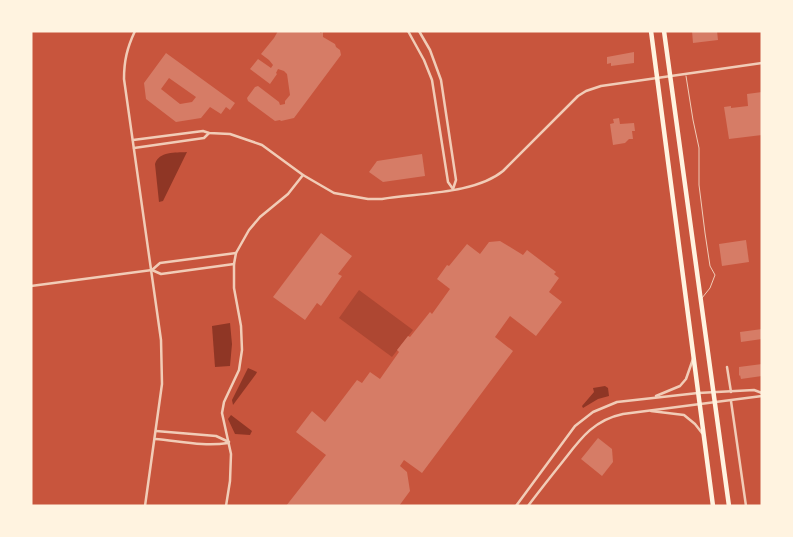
<svg xmlns="http://www.w3.org/2000/svg" width="793" height="537" font-family="'Archivo Narrow',sans-serif">
<style>
.green{fill:#ae4732}
.water{fill:#8f3625}
.building{fill:#d67c66;fill-rule:evenodd}
.lines{fill:none;stroke-linecap:round;stroke-linejoin:round}
.service{stroke:#f1ccb7;stroke-width:1}
.minor{stroke:#f1ccb7;stroke-width:2.5}
.trunk{stroke:#fff3e0;stroke-width:4.5}
</style>
<rect width="100%" height="100%" fill="#c8553d"/>
<polygon class="green" points="359,290 413,330 392,357 339,318"/>
<g class="water">
<path d="M187 152 163 201 159 202 155 164C159 151 175 153 187 152Z"/>
<polygon points="230,323 232,344 230,366 215,367 212,326"/>
<polygon points="248,368 257,372 256,374 233,405 232,400"/>
<polygon points="605,386 608,388 609,396 598,399 583,408 582,406 594,392 593,388"/>
<polygon points="231,415 252,431 250,435 235,434 228,419"/>
</g>
<g class="building">
<polygon points="278,31 320,31 320,33 323,32 323,37 335,44 336,47 340,50 341,55 294,118 281,121 280,120 275,121 248,101 247,98 255,87 258,86 279,102 280,105 285,104 285,101 290,95 287,74 284,71 278,69 276,73 277,74 270,84 250,69 258,59 271,68 273,65 269,60 261,54 274,38"/>
<polygon points="692,31 717,31 718,40 693,43"/>
<polygon points="634,52 634,63 611,66 611,63 607,64 607,57"/>
<path d="M166 53 235 103 230 110 226 107 221 114 210 107 201 118 176 122 146 99 144 83ZM169 78 196 97 192 102 180 104 161 89Z"/>
<polygon points="762,92 762,135 729,139 724,107 731,106 731,108 748,106 747,94"/>
<polygon points="619,118 620,124 634,123 635,131 632,131 633,139 629,139 625,143 613,145 610,124 614,123 613,119"/>
<polygon points="422,154 425,176 383,182 369,172 377,161"/>
<polygon points="321,233 352,256 338,274 342,276 321,306 317,303 305,320 273,297"/>
<polygon points="746,240 749,262 722,266 719,244"/>
<polygon points="500,241 523,255 527,250 556,272 554,274 559,278 549,292 562,302 536,336 510,316 495,337 513,351 422,473 404,460 400,466 407,472 410,491 399,506 286,506 326,455 296,432 312,411 325,422 357,380 362,383 370,372 380,379 399,352 397,350 408,336 410,337 430,312 432,314 450,289 437,279 447,265 449,266 467,244 480,254 489,242"/>
<polygon points="762,329 762,339 741,342 740,332"/>
<polygon points="762,364 762,376 741,379 740,375 739,376 739,367"/>
<polygon points="598,438 612,449 613,462 602,476 581,459"/>
</g>
<g class="lines">
<polyline class="service" points="686,76 693,120 699,148 699,185 705,233 710,266 715,275 710,288 702,298"/>
<g class="minor">
<path d="M135 31C127 48 124 61 124 79L161 340 162 384 145 506"/>
<polyline points="408,31 424,60 432,80 448,182 453,189"/>
<polyline points="419,31 430,50 441,80 456,180 453,189"/>
<path d="M133 140 203 131 209 133 230 134 262 145 303 175 334 193 368 199H382C419 193 475 194 503 171L578 96 586 91 601 86 762 63"/>
<polyline points="134,148 204,138 209,133"/>
<polyline points="152,270 160,263 236,253"/>
<polyline points="31,286 152,270 161,274 234,264"/>
<polyline points="727,367 731,392"/>
<polyline points="656,396 680,386 686,379 693,359"/>
<polyline points="731,401 746,506"/>
<polyline points="651,411 684,415 695,424 702,433"/>
<polyline points="156,431 216,436 229,442"/>
<path d="M155 439C179 441 204 447 228 443"/>
<polyline points="226,506 230,481 231,454 222,413 224,402 239,370 242,350 241,326 234,288 234,264 236,253 249,230 260,217 288,194 303,175"/>
<polyline points="516,506 575,426 593,412 617,402 698,393 754,390 762,393"/>
<path d="M528 506C540 490 552 475 564 460 581 438 594 420 623 414L762 396"/>
</g>
<g class="trunk">
<polyline points="651,31 713,506"/>
<polyline points="664,31 729,506"/>
</g>
</g>
<rect width="793" height="537" fill="none" stroke="#fff3e0" stroke-width="65"/>
</svg>
